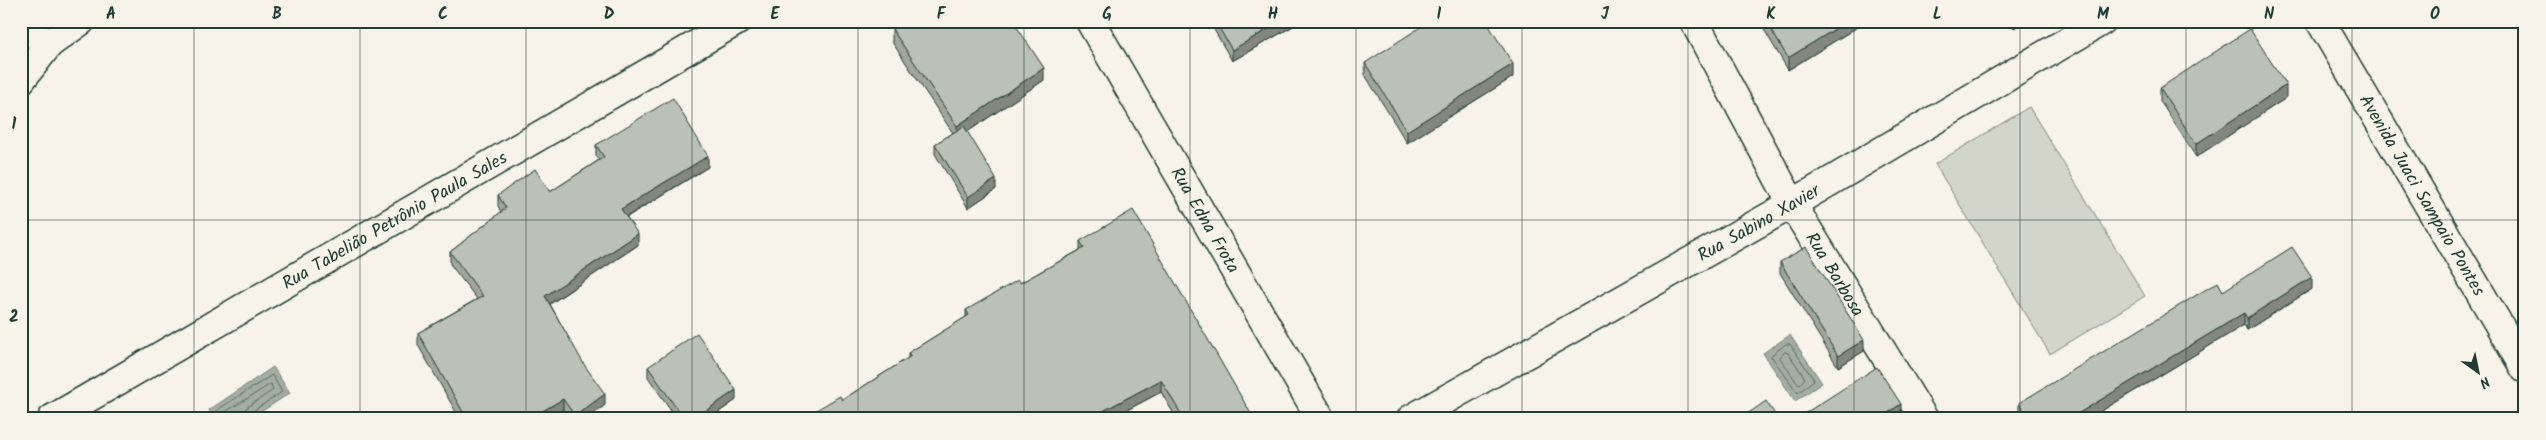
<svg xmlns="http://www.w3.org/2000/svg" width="2546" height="440" font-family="Kalam,sans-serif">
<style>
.green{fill:#d3d5ca;stroke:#79897f}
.water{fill:#a4ada3;stroke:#6f8077}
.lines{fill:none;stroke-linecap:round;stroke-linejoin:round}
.shore{stroke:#546a60;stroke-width:1}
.minor-casing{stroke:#1f3d34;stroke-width:31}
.secondary-casing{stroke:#1f3d34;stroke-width:31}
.minor{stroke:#f7f3e8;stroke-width:28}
.secondary{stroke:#f7f3e8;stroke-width:28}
.wall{fill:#a1a69d;stroke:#1f3d34}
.shaded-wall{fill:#83877f;stroke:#1f3d34}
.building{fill:#bbc1b6;stroke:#1f3d34}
.grid{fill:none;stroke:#1f3d34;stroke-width:1;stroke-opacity:0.55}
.labels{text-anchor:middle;stroke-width:5;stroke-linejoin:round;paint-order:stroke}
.street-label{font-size:18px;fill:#1f3d34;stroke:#f7f3e8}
.neatline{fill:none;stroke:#1f3d34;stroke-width:2}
.grid-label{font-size:16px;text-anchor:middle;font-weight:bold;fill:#1f3d34}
</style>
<rect width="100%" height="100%" fill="#f7f3e8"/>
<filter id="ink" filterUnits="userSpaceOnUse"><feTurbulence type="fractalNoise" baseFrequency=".02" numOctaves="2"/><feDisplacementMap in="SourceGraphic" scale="10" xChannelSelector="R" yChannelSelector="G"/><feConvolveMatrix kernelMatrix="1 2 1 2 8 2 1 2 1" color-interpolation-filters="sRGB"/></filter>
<g filter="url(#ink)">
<polygon class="green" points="2029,107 2145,296 2050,354 1935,164"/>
<g class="water">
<polygon points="1790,335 1822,383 1795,401 1763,353"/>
<polygon points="273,367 290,393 250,419 214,419 209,410"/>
</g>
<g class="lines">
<g class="shore">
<polygon points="1786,344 1790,344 1814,380 1798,393 1771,356"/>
<polygon points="1785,352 1788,353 1805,378 1800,384 1797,383 1780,358"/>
<polyline points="218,419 217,410 272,375 282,392 250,413 248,419"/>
<polyline points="225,419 225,412 271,384 273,390 246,408 242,419"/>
</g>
<defs>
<g id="minor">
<path id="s1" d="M1090 21 1321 419"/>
<path id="s2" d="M1694 21 1792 204 1924 419"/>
<polyline points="21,25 49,44 21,80"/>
<polyline points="49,44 81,21"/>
<path id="s3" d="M52 419 737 21"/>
<path id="s4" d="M1411 419 1792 204 2102 21"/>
</g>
<g id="secondary">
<path id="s5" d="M2320 21 2525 369"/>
</g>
</defs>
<use href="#minor" class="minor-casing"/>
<use href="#secondary" class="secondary-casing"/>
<use href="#minor" class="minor"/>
<use href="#secondary" class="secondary"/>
</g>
<g class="wall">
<polygon points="1209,21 1302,21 1232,61"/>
<polygon points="1759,21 1867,21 1788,70"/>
<polygon points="2009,21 2025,21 2014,28"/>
<polygon points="2521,21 2525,21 2525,28"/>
<polygon points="892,29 1044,80 967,132 996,189 968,208 935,154 935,144 953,133 892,42"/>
<polygon points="1365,63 1513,77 1407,143 1365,75"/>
<polygon points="2160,88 2286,98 2196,157 2160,101"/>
<polygon points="596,145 708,167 627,217 638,245 550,304 605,405 587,419 569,419 563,410 548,419 460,419 418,345 418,333 477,299 450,264 450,252 501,212 498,206 498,195 550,192 599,160 596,156"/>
<polygon points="1080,241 1254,419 1177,419 1161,392 1110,419 801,419 842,400 908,358 908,353 966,317 966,310 1020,283 1080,250"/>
<polygon points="1780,262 1864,351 1838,367 1780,273"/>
<polygon points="2312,289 2247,330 2244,325 2088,419 2022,419 2019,415 2019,403 2223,291"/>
<polygon points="648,367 736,400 709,419 677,419 648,377"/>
</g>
<g class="shaded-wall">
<polygon points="1282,21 1302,21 1232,61 1232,50"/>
<polygon points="1848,21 1867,21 1788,70 1788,58"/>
<polygon points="2014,21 2025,21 2014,28"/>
<polygon points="1513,64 1513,77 1407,143 1407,131"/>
<polygon points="1044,68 1044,80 957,139 957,126"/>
<polygon points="2286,85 2286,98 2196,157 2196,144"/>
<polygon points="708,156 708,167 621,220 621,209"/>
<polygon points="996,179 996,189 968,208 968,197"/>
<polygon points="638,234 638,245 545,307 545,296"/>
<polygon points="2312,277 2312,289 2247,330 2247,318"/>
<polygon points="2244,313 2244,325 2088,419 2069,419"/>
<polygon points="1864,340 1864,351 1838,367 1838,356"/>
<polygon points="1161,380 1161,392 1110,419 1088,419"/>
<polygon points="736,390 736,400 709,419 694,419"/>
<polygon points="605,394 605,405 587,419 575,419 575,416"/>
<polygon points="563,399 563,410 548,419 529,419"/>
<polygon points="1901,404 1901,415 1895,419 1879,419"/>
</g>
<g class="building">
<polygon points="903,21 1013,21 1044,68 957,126 892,29"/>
<polygon points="1215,21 1282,21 1232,50"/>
<polygon points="1430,21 1486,21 1513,64 1407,131 1365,63"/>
<polygon points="1766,21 1848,21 1788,58"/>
<polygon points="2250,29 2286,85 2196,144 2160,88"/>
<polygon points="673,98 708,156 621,209 638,234 545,296 585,366 605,394 575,416 563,399 529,419 467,419 418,333 483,296 450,252 506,208 498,195 535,169 550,192 604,157 596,145"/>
<polygon points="964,126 996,179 968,197 935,144"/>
<polygon points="1133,210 1254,419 1184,419 1161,380 1088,419 801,419 840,396 842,400 911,356 908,353 969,315 966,310 1018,280 1020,283 1084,248 1080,241"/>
<polygon points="1806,247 1864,340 1838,356 1780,262"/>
<polygon points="2292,247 2312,277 2247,318 2244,313 2069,419 2066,419 2064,416 2060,419 2029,419 2019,403 2218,282 2223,291"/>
<polygon points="697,333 736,390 694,419 684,419 648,367"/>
<polygon points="1877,367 1901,404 1879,419 1796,419"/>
<polygon points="1766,401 1778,419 1740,419"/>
</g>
</g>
<path class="grid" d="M194 21V419M360 21V419M526 21V419M692 21V419M858 21V419M1024 21V419M1190 21V419M1356 21V419M1522 21V419M1688 21V419M1854 21V419M2020 21V419M2186 21V419M2352 21V419M21 220H2525"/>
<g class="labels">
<g class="street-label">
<text dy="6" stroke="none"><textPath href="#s5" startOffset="202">Avenida Juaci Sampaio Pontes</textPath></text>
<text dy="6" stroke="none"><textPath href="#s3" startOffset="396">Rua Tabelião Petrônio Paula Sales</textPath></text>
<text dy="6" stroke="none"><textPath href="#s1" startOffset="230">Rua Edna Frota</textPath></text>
<text dy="6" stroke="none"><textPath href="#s4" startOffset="399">Rua Sabino Xavier</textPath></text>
<text dy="6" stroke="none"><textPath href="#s2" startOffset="290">Rua Barbosa</textPath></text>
</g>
</g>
<rect width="2546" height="440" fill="none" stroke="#f7f3e8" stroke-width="55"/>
<g transform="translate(2478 372) rotate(147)" stroke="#f7f3e8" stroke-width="4" paint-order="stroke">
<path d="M0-4L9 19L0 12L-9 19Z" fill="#1f3d34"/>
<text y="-8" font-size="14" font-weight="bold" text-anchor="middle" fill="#1f3d34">N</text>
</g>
<rect x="28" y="28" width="2490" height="384" class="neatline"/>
<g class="grid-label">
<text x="111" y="19">A</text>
<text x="277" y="19">B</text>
<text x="443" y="19">C</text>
<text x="609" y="19">D</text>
<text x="775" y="19">E</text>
<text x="941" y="19">F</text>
<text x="1107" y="19">G</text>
<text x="1273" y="19">H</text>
<text x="1439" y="19">I</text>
<text x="1605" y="19">J</text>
<text x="1771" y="19">K</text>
<text x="1937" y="19">L</text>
<text x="2103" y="19">M</text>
<text x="2269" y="19">N</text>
<text x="2435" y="19">O</text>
<text x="14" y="129">1</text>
<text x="14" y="322">2</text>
</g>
</svg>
